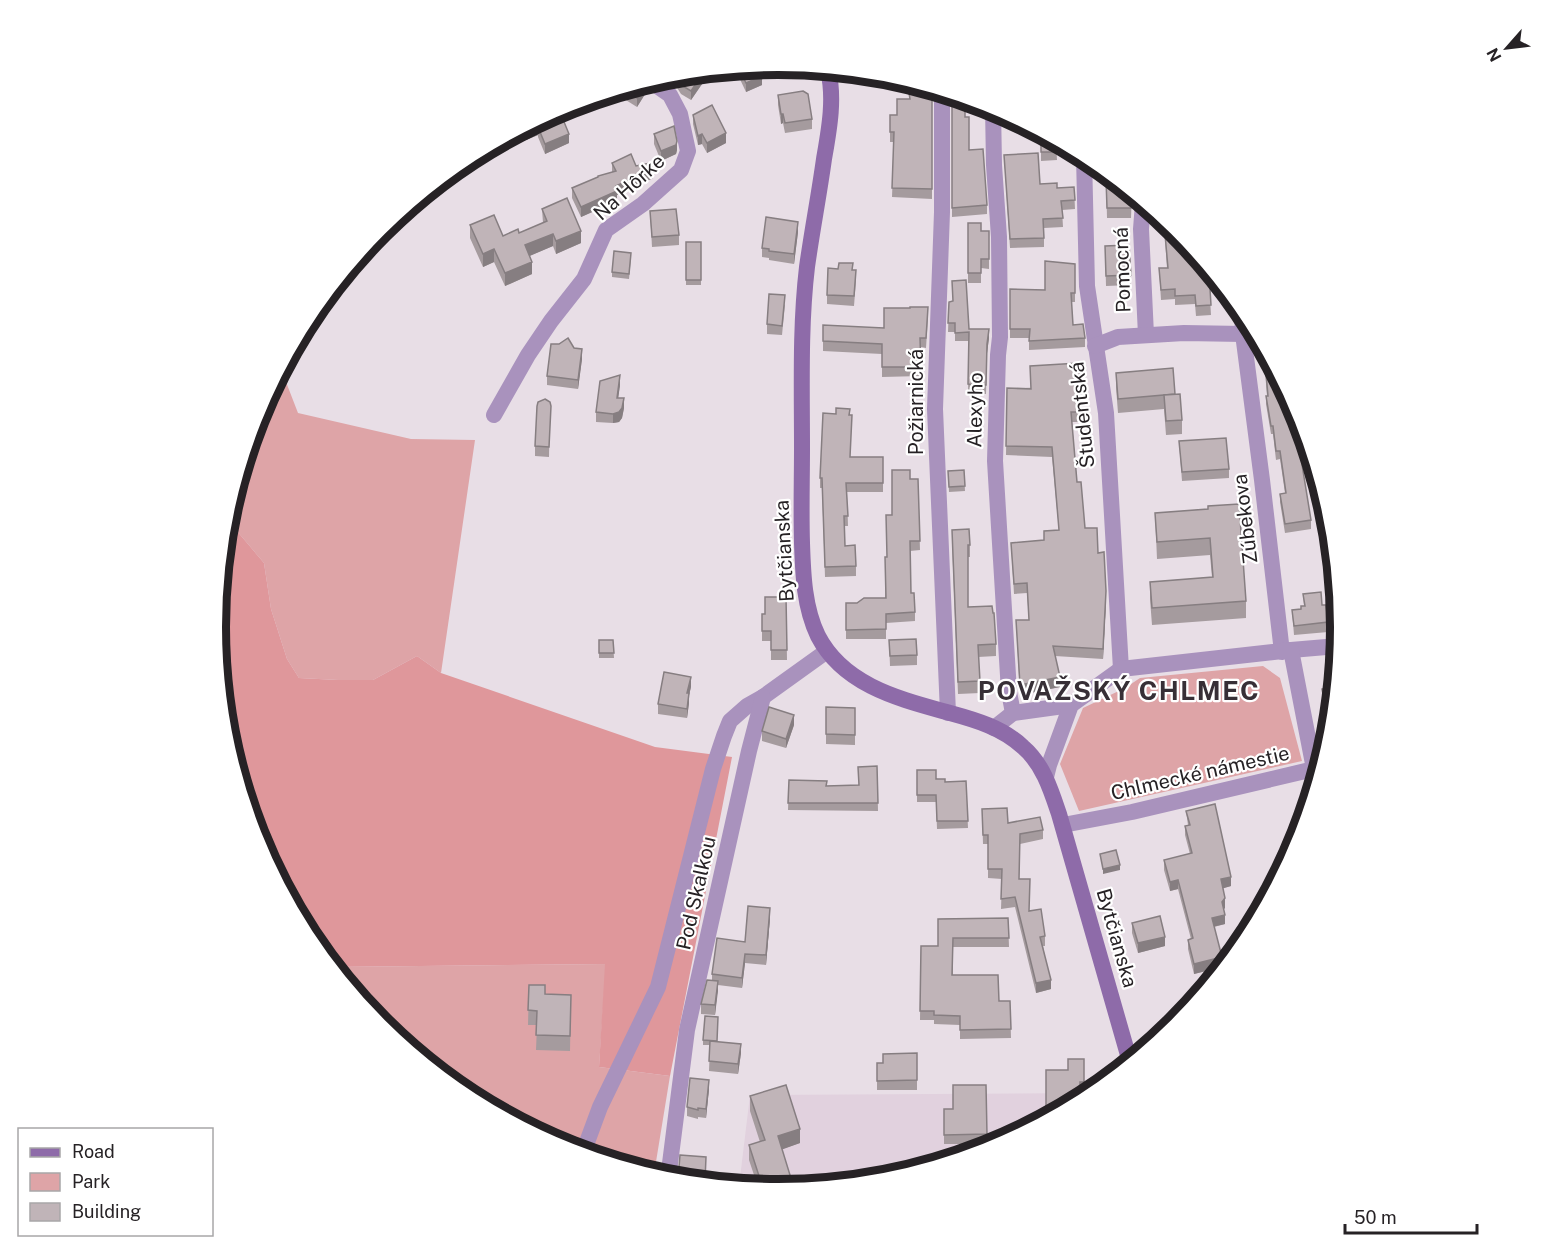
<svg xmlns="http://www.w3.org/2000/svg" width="1555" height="1254" font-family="'Public Sans',sans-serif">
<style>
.built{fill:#e1d1de}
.green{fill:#dea4a7}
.forest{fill:#df979b}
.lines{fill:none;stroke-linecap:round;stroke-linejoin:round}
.minor{stroke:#a992bd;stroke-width:16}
.secondary{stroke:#8e6ba9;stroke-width:16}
.wall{fill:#a59b9e}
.shaded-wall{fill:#867e81}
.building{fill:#c0b4b8;stroke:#867e81;stroke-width:1.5}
.labels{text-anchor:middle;stroke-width:4.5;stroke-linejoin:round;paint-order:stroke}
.street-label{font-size:20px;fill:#262225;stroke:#fff}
.district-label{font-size:26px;font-weight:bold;letter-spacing:1.5px;fill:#372f36;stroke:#fff}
.rim{fill:none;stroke:#262225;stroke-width:8}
</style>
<rect width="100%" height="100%" fill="#e8dee6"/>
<polygon class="built" points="1092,1093 992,1147 887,1179 777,1189 739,1186 750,1095"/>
<g class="green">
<polygon points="281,369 298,413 411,439 475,440 441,673 417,656 373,680 338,680 299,678 287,659 271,609 264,563 226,518 258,411"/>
<polygon points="1263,666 1280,678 1302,761 1079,811 1060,764 1083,708 1125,688 1140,678"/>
<polygon points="606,964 599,1067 670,1076 654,1174 562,1147 465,1095 380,1025 332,967"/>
</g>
<polygon class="forest" points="226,518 264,563 271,609 287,659 299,678 338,680 373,680 417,656 441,673 655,747 732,757 670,1076 599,1067 605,964 332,967 310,939 258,842 226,736 215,627"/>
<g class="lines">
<g class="minor">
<polyline points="942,92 942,212 935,409 948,713"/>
<polyline points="993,107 994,165 999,237 1000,337 998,355 995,461 1009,692 1013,713"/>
<polyline points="1084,156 1087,286 1106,413 1121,669"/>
<polyline points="1143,203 1141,229 1146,335"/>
<polyline points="1242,310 1243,334 1262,480 1282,652"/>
<polyline points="1095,346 1118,337 1184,333 1243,334"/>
<polyline points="494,415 528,355 551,321 584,279 606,230 643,204 681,170 688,151 680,114 670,95 650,81"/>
<polyline points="1291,650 1338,646"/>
<polyline points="994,728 1013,713 1071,705"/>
<polyline points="1046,777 1049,765 1071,705 1121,669 1291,650 1314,769 1132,812 1063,825"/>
<polyline points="583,1153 600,1107 658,987 713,769 724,736 730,721 747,706 763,697 827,651"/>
<polyline points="668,1179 687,1030 749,751 763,697"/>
</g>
<path class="secondary" d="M828 70C835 99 829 130 824 159 819 195 812 231 807 267 800 326 802 387 802 448 802 479 801 511 802 543 803 574 804 607 818 636 844 686 900 699 950 713 976 720 1003 728 1023 747 1043 764 1051 790 1059 814L1130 1062"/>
</g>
<g class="wall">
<polygon points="778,64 761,75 762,85 746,92 738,75 733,69"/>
<polygon points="711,71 691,100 681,94 676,86 663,77 668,75"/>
<polygon points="646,82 647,91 637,107 621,97 621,90"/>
<polygon points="932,89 932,199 892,197 894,142 890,142 890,115 897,115 910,99"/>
<polygon points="778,95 812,119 812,129 785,133 783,123 781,124 778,105"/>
<polygon points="952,95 965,117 969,150 987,205 987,214 952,217"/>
<polygon points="693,115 726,143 707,153 702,144 698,145 693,124"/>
<polygon points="542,118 544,125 569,143 545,154 538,137 538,135 526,140 521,129"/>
<polygon points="1041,133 1056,141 1057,160 1041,161"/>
<polygon points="654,134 677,150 676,154 661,161 654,144"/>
<polygon points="1004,155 1040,184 1057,188 1074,187 1075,209 1062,210 1063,227 1044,228 1044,247 1010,248"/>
<polygon points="612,163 636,166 653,178 617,195 617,201 581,217 572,198 572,188 612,172"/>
<polygon points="1106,179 1132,193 1131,218 1107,218"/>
<polygon points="542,209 581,243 556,254 553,246 529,256 532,274 505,286 494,262 483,267 470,238 470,225 503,236 519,233 543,223"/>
<polygon points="650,211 679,235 679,245 652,247"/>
<polygon points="968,223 981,231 989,231 989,269 981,268 981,283 968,283"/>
<polygon points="1164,223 1214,276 1209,281 1211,315 1196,316 1195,304 1175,305 1175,299 1161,300 1159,268 1167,268"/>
<polygon points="798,232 794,264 769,260 769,258 762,257 762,248"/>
<rect x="686" y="242" width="15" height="43"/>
<polygon points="1105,246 1131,275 1131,285 1106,286"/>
<polygon points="631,258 629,279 612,277 612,272"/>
<polygon points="1075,264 1075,302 1071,302 1073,325 1085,338 1085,347 1029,350 1029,338 1010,338 1010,289 1045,290"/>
<polygon points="853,270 856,280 854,306 827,304 827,295"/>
<polygon points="952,281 969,329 989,338 987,353 986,394 968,393 969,341 955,341 955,332 948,332 949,302 953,301"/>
<polygon points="785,304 782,335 767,334 767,324"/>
<polygon points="928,317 926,348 921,347 921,376 882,377 882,354 823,351 823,341 884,328"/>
<polygon points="1254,330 1262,346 1255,347"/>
<polygon points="1263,347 1283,386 1311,520 1311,529 1285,533 1280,502 1280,494 1285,493 1280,459 1276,460 1273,434 1271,434 1266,404 1266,396 1267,396"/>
<polygon points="574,348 582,359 578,389 547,385 547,376"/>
<polygon points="1116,373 1175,394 1182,420 1182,434 1166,435 1164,409 1118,413 1116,387"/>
<polygon points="620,385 618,398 624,408 622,418 619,422 613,423 596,422 596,412"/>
<polygon points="1080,387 1080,397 1079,397 1080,422 1072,422 1077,482 1085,528 1098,553 1106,601 1103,659 1055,656 1060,687 1020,695 1016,620 1029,620 1027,593 1014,594 1011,543 1044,540 1044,531 1059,530 1052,457 1006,455 1007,388"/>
<polygon points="550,402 549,457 535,456 535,446"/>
<polygon points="1179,441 1229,469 1229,478 1182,481"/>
<polygon points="851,457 883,457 883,492 847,492 848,526 844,526 845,546 856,566 856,576 825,577 822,488 820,488 820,478"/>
<polygon points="964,470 965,491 949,492 948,471"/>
<polygon points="910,479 918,479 920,550 910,551 911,593 915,612 915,621 886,623 886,639 846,639 846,603 857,603 885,598 887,557 892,515"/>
<polygon points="1208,509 1246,601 1246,618 1152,625 1150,599 1150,582 1212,577 1210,555 1157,559 1155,513"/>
<polygon points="952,542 970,545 970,557 968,557 968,607 996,644 996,656 978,657 980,693 958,694"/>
<polygon points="1303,594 1322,605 1328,622 1328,632 1294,635 1292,610 1301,609 1304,606"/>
<polygon points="786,597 787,660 771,660 771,641 762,641 762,614 765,614"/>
<polygon points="599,640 613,640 614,658 599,658"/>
<polygon points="889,640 917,655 917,665 890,666"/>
<polygon points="1336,664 1331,722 1325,723 1322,708 1322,689 1328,687 1328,665"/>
<polygon points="691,687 689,695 689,703 687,718 658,714 658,704"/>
<polygon points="826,707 855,708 855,745 826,744"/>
<polygon points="794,725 786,748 762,741 762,731"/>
<polygon points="877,766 878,811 788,810 789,780 826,786 858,785"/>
<polygon points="917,770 945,782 966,781 968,828 937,829 936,802 917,802"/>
<polygon points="982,809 1008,823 1043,830 1043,839 1020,844 1019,879 1029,911 1045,936 1045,946 1043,946 1051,989 1036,993 1015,907 1001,909 1002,879 988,878 988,844 983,844"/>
<polygon points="1186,811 1231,886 1223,888 1225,908 1223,909 1225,924 1214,927 1222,967 1194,974 1188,949 1188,940 1191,939 1178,889 1170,891 1164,870 1164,860 1190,854 1185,835 1185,826 1188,825"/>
<polygon points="770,918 766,965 745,963 742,988 718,985 715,1015 701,1014 701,1004 712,980 712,974"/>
<polygon points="1008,918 1009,947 953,947 953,975 999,1001 1010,1001 1011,1038 960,1039 960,1025 934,1024 934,1020 920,1020 921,946 938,946 938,919"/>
<polygon points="1132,923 1165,946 1138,953 1132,933"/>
<polygon points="529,985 545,994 571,995 570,1051 536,1050 537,1025 528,1025"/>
<polygon points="703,1040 717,1042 741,1053 738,1074 709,1071 710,1045 703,1045"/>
<polygon points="917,1053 917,1090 877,1090 877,1063 883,1063"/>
<polygon points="1084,1059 1084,1092 1080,1092 1080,1100 1067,1106 1046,1118 1046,1070 1068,1070"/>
<polygon points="986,1085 987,1144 944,1144 944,1109 953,1109"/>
<polygon points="709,1089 706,1118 698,1117 698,1119 687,1116 687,1107"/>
<polygon points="750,1096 800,1143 782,1149 777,1190 745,1186 745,1184 756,1181 749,1160 749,1145 760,1142 750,1111"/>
<polygon points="706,1167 705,1182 678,1180"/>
</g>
<g class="shaded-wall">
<polygon points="778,64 781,65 758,77 758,68 761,66"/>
<polygon points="711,71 691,100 691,91 704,72"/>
<polygon points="762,76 762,85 746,92 746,83"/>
<polygon points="647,82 647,91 637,107 637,98"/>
<polygon points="781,114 783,114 783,123 781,124"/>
<polygon points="544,123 544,132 538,127 538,135 526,140 526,130"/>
<polygon points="726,133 726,143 707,153 707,143"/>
<polygon points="569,134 569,143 545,154 545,144"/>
<polygon points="702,134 702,144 698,145 698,136"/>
<polygon points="677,141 677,150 676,154 661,161 661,151"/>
<polygon points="653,169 653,178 617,195 617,201 581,217 581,207 616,186"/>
<polygon points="798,222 798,232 794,264 794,254"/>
<polygon points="581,231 581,243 556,254 556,241"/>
<polygon points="553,234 553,246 525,258 525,245"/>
<polygon points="494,249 494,262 483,267 483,254"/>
<polygon points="532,262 532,274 505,286 505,273"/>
<polygon points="1210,271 1214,276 1209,282 1209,273"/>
<polygon points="989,329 989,338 987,353 986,394 987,344"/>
<polygon points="582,349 582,359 578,389 578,380"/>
<polygon points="620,375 620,385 617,407 617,398"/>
<polygon points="624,398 624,408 622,418 619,422 613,423 613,414"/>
<polygon points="1106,591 1106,601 1103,659 1103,649"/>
<polygon points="691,677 691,687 689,695 689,703 687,718 687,693"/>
<polygon points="1060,677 1060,687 1020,695 1020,685"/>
<polygon points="794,715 794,725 786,748 786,739"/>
<polygon points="1120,865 1120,870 1103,874 1103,869"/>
<polygon points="1231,877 1231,886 1221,889 1221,879"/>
<polygon points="1178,880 1178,889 1170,891 1170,882"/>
<polygon points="1225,898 1225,908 1222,911 1222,902"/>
<polygon points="770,908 770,918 766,965 766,955"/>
<polygon points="1225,915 1225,924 1212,927 1212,918"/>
<polygon points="1165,937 1165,946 1138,953 1138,943"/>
<polygon points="745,954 745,963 742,988 742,978"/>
<polygon points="1222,957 1222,967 1194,974 1194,964"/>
<polygon points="1051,980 1051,989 1036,993 1036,983"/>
<polygon points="718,981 718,991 715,1015 715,1005"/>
<polygon points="741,1044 741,1053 738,1074 738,1064"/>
<polygon points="709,1080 709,1089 706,1118 706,1109"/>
<polygon points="800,1129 800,1143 778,1151 778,1136"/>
</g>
<g class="building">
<polygon points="761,66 758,68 762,76 746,83 739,68"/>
<polygon points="704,72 691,91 681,85 676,77 673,75"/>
<polygon points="646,82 637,98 623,89"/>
<polygon points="921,85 932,89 932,189 892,188 894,132 890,132 890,115 897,115 897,99 910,99 909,93 921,93"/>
<polygon points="803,91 808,94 812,119 785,123 783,114 781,114 778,95"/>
<polygon points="952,95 965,99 965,117 969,117 969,150 983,149 987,205 952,208"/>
<polygon points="712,105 726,133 707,143 702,134 698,136 693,115"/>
<polygon points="562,117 569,134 545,144 538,127"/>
<polygon points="542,118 544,123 526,130 524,128"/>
<polygon points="674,126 677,141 676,145 661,151 654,134"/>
<polygon points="1041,133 1056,141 1057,152 1041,152"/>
<polygon points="1038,153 1040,184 1057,183 1057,188 1074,187 1075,200 1061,201 1063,218 1043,219 1044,238 1010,239 1004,155"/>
<polygon points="631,154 636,166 650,163 653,169 616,186 617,191 581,207 572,188 598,177 598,176 616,171 612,163"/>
<polygon points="1106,179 1114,179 1132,193 1131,208 1107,208"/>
<polygon points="567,198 581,231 556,241 553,234 525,245 532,262 505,273 494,249 483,254 470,225 494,215 503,236 518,229 519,233 547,221 542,209"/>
<polygon points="676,209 679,235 652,237 650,211"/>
<polygon points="766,217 798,222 794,254 769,251 769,249 762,248"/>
<polygon points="968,223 981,223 981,231 989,231 989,259 981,259 981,273 968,273"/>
<polygon points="1164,223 1167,223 1175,230 1210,271 1209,273 1211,305 1196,306 1195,295 1175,296 1175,289 1161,290 1159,268 1168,268"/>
<rect x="686" y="242" width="15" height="38"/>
<polygon points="1129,245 1131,275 1106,276 1105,246"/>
<polygon points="614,251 631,253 629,274 612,272"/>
<polygon points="1045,261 1075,264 1075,293 1071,293 1073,325 1083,324 1085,338 1029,341 1030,329 1010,329 1010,289 1045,290"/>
<polygon points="839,263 853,263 852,270 856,270 854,296 827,295 828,268 838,269"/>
<polygon points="966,280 969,329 989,329 987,344 986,385 968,384 969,332 955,333 955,323 948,323 949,302 953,301 952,281"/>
<polygon points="769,294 785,295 782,326 767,324"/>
<polygon points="910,307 928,307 926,338 920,338 921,367 882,367 882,344 823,341 823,325 884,328 884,308 910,308"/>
<polygon points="568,338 574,348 582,349 578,380 547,376 551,344 559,344"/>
<polygon points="1264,349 1283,386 1284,393 1287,393 1292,403 1311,520 1285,524 1280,494 1286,493 1280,451 1276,451 1273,426 1271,426 1266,396 1268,396"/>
<polygon points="1079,363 1080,387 1078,387 1080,412 1071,412 1077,482 1081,482 1085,528 1097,528 1098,553 1104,552 1106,591 1103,649 1053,646 1060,677 1020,685 1016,620 1029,620 1027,583 1014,584 1011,543 1044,540 1044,531 1059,530 1052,447 1006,446 1007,388 1031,389 1030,366"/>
<polygon points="1173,368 1175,394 1118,399 1116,373"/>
<polygon points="620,375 617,398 624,398 622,408 619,412 613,414 596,412 600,381"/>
<polygon points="1180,394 1182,420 1166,421 1164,395"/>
<polygon points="545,399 550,402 551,406 549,447 535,446 537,406 538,402"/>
<polygon points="836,408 850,409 849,415 852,415 850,457 883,457 883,483 846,483 848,516 844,516 845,546 855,545 856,566 825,567 822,478 820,478 823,413 836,414"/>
<polygon points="1226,438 1229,469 1182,472 1179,441"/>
<polygon points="892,470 910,470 910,479 918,479 920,541 910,541 911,593 914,593 915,612 886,614 886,629 846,630 846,603 857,603 864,598 886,598 885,557 887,557 886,515 892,515"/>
<polygon points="964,470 965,486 949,487 948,471"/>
<polygon points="1239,504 1246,601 1152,608 1150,582 1213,577 1210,538 1157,542 1155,513 1208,509 1208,506"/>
<polygon points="969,529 970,545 968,545 968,607 992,606 993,613 994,613 996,644 978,645 980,681 958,682 952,530"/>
<polygon points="1321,592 1322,605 1326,605 1328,622 1294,626 1292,610 1301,609 1301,606 1305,606 1303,594"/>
<polygon points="765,597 786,597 787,650 771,650 771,631 762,631 762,614 765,614"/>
<polygon points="916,639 917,655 890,656 889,640"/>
<polygon points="599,640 613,640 614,653 599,653"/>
<polygon points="1336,664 1333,702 1325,704 1322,689 1332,687 1328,665"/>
<polygon points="664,672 691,677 687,693 689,693 687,709 658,704"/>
<polygon points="769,707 794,715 786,739 762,731"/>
<polygon points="826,707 855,708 855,735 826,734"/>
<polygon points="877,766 878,803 788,803 789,780 827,781 826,786 859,785 858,767"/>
<polygon points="917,770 936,770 936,779 945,779 945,782 966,781 968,821 937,821 936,795 917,795"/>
<polygon points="1215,804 1231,877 1221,879 1225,898 1222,902 1225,915 1212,918 1222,957 1194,964 1188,940 1193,938 1178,880 1170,882 1164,860 1192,853 1185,826 1190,825 1186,811"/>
<polygon points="1007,808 1008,823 1040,817 1043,830 1020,834 1019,879 1030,879 1029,911 1041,909 1045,936 1040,937 1051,980 1036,983 1015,897 1001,899 1002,869 988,869 988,835 983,835 982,809"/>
<polygon points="1116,850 1120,865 1103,869 1100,854"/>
<polygon points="748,906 770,908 766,955 745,954 742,978 712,974 717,938 745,942"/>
<polygon points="1160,916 1165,937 1138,943 1132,923"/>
<polygon points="1008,918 1009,938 953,938 952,975 998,975 999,1001 1010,1001 1011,1029 960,1030 960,1016 934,1015 934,1011 920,1011 921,946 938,946 938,919"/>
<polygon points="707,980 718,981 715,1005 701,1004"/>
<polygon points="529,985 545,985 545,994 571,995 570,1036 536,1035 537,1011 528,1010"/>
<polygon points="705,1016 718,1017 717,1041 703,1040"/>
<polygon points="710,1041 741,1044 738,1064 709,1061"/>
<polygon points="917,1053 917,1080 877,1081 877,1063 883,1063 883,1054"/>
<polygon points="1068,1059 1084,1059 1084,1082 1080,1082 1080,1097 1067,1097 1067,1107 1056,1113 1046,1113 1046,1070 1068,1070"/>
<polygon points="690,1078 709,1080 706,1109 698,1108 698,1110 687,1107"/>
<polygon points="786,1085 800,1129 778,1136 794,1188 777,1190 746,1186 745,1184 760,1179 749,1145 765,1140 750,1096"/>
<polygon points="953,1085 986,1085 987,1134 944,1135 944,1109 953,1109"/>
<polygon points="680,1155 706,1157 705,1181 693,1180 693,1181 678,1180"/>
</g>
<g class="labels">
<g class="street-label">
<text transform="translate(629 187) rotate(-42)" y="7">Na Hôrke</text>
<text transform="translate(1122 270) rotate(-92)" y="7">Pomocná</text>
<text transform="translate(916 402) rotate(-90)" y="7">Požiarnická</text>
<text transform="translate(975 410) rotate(-89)" y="7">Alexyho</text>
<text transform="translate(1082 415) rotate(-96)" y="7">Študentská</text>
<text transform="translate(1245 519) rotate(-97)" y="7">Zúbekova</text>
<text transform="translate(784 551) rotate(-93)" y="7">Bytčianska</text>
<text transform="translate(1200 773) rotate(-13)" y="7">Chlmecké námestie</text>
<text transform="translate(696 893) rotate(-77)" y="7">Pod Skalkou</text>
<text transform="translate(1117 938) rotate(74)" y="7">Bytčianska</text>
</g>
<g class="district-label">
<text x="1119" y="700">POVAŽSKÝ CHLMEC</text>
</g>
</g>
<path d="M0 0H1555V1254H0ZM226 627a552 552 0 1 1 1104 0a552 552 0 1 1-1104 0Z" fill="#fff" fill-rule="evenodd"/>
<path class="rim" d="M226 627a552 552 0 1 1 1104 0a552 552 0 1 1-1104 0Z"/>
<rect x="18" y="1128" width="195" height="108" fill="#ffffff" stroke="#a8a7a8" stroke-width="1.5"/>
<rect x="30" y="1148" width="30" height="9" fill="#8e6ba9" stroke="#a8a7a8" stroke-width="1.5"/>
<text x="72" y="1158" font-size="18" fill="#262225">Road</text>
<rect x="30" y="1173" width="30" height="18" fill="#dea4a7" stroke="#a8a7a8" stroke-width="1.5"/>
<text x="72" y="1188" font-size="18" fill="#262225">Park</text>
<rect x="30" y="1203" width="30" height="18" fill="#c0b4b8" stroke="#a8a7a8" stroke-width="1.5"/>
<text x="72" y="1218" font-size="18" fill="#262225">Building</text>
<g transform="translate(1507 48) rotate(242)" stroke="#ffffff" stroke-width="4.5" paint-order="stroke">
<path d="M0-4.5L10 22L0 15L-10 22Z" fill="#262225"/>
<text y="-9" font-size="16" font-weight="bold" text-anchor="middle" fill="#262225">N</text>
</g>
<path d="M1345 1224v9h132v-9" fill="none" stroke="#262225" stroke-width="3"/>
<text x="1354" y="1224" font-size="18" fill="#262225" stroke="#ffffff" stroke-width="4.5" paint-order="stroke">50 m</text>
</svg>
